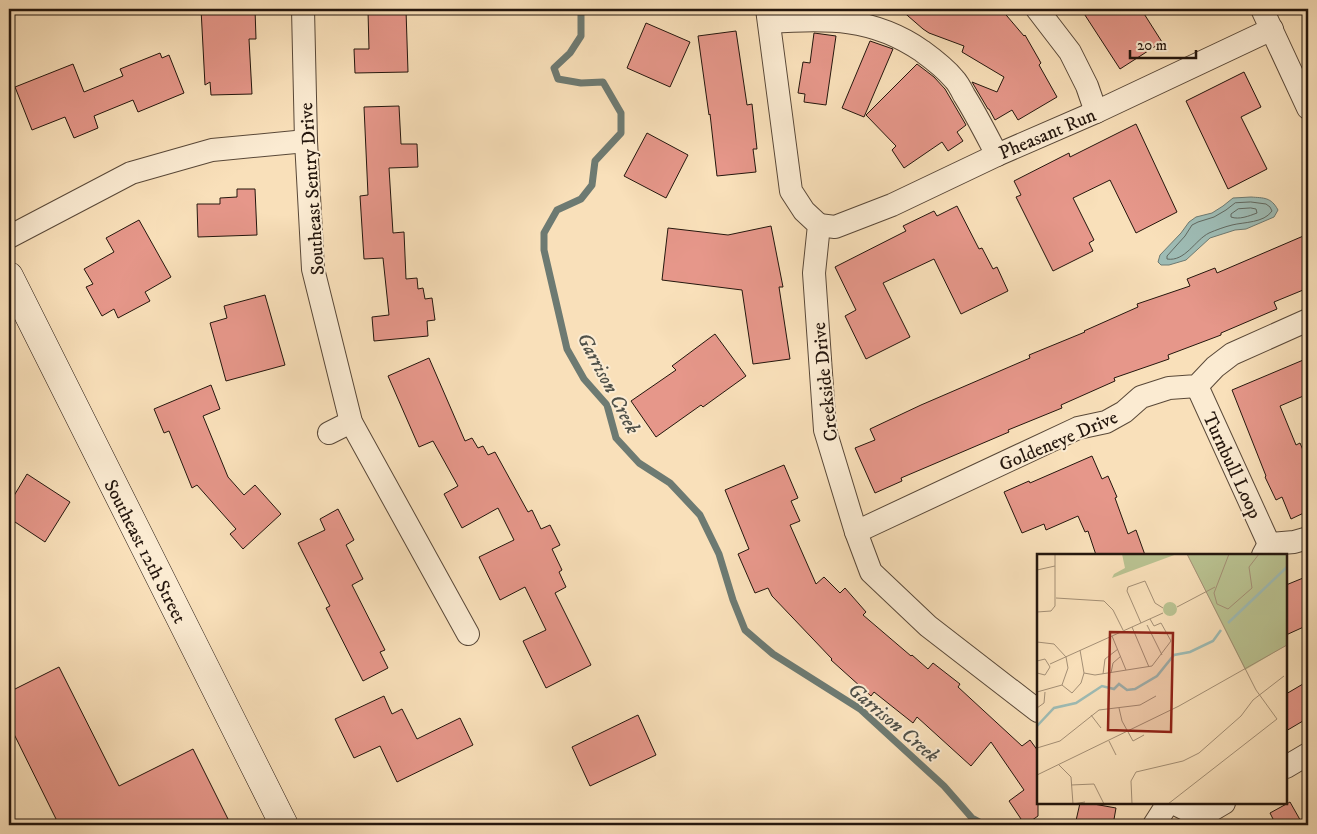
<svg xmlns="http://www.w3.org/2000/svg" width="1317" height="834" font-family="'IM FELL DW Pica',serif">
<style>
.water{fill:#9ebcb5;stroke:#6d7a72}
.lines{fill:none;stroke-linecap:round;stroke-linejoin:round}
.shore{stroke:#616961;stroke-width:1}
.stream{stroke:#6d7a72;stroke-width:7}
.building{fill:#e6978a;stroke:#24160d}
.street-casing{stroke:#594838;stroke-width:24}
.secondary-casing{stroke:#24160d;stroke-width:29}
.street{stroke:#fbebd2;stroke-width:22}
.secondary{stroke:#fbebd2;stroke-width:28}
.labels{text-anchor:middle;stroke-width:4;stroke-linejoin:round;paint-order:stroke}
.street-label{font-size:19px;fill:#24160d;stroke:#fbebd2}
.water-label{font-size:20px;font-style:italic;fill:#4f5048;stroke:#fbebd2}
.inset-river{fill:none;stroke:#9ebcb5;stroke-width:2.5}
.inset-road{fill:none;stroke:#a48f75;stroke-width:1}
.view{fill:#8f2418;fill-opacity:0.15;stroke:#8f2418;stroke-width:2.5}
.inset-edge{fill:none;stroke:#24160d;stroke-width:2.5}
</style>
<rect width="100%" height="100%" fill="#f9e0ba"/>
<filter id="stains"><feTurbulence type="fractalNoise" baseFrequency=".004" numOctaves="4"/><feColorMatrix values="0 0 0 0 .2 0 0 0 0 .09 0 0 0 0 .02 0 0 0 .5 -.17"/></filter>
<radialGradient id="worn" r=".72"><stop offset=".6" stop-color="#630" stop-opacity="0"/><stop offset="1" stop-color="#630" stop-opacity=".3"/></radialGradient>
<path class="water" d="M1251 197C1264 198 1271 197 1278 210L1274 217 1246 229 1235 230 1210 238 1186 260 1169 265H1161L1158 262 1160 255 1181 233 1189 222 1196 217 1212 213 1223 206 1233 198Z"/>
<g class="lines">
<g class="shore">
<path d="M1251 202 1266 204 1270 207 1272 211C1264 223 1244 222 1232 225 1224 227 1216 230 1209 233 1195 240 1185 262 1167 259V256L1185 236 1192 225 1198 222 1214 217 1226 210 1235 203Z"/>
<path d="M1251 208 1256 209 1257 213C1249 216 1239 220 1231 217V214L1238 209Z"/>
</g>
<polyline class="stream" points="578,9 581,14 581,36 570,53 554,68 558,79 581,83 603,82 621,113 621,133 595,161 592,185 581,199 557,210 544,233 544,250 567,349 584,379 607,405 616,438 639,463 670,483 700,515 719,554 733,600 745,630 773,654 860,709 944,786 972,818 985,825"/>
</g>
<g class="building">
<polygon points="201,9 255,9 256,39 249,39 252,94 211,95 210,82 205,85"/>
<polygon points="900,9 1001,9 1024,36 1025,35 1041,63 1039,65 1057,97 1018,120 1012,110 995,120 989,109 988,109 972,82 997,92 1004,77 962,52 964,46 929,33 923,29"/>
<polygon points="1081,9 1141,9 1162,42 1120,69"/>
<polygon points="406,10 408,72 355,73 354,49 369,49 368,11"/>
<polygon points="646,23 690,42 670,87 627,68"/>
<polygon points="736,31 747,105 752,104 757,149 753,149 756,172 717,176 710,114 709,115 698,36"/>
<polygon points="814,33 836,36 826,105 804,102 805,94 798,93 803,62 810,63"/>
<polygon points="870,41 893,49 864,117 842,108"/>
<polygon points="160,53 162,58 169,55 184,93 138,112 133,100 94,116 98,128 74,138 65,117 32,130 15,87 73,64 84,92 123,76 120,69"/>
<polygon points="917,64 934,77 945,89 966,125 957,132 963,141 948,151 942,142 904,168 892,150 896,146 866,115"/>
<polygon points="1244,72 1261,107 1241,117 1267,169 1228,189 1186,101"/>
<polygon points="399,106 401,144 417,144 418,167 389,168 393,233 404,232 406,279 417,278 418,289 423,288 425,299 432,298 435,320 427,321 428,336 374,341 372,317 389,315 383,258 364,259 360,196 368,195 364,107"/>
<polygon points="1136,124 1177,212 1136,233 1110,180 1073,198 1094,240 1089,243 1093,251 1053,271 1016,197 1021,195 1014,181 1069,153 1070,157"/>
<polygon points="647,133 688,155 666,198 624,176"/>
<polygon points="237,189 255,189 257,235 198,237 197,204 220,204 220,198 237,197"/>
<polygon points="957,206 979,249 982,248 993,269 997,267 1008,291 961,314 934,259 883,283 910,337 866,359 845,316 856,310 835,267 906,231 903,226 934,211 937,216"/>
<polygon points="139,220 171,277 145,292 150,301 118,318 114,309 102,316 86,287 93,284 84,269 114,252 106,238"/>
<polygon points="771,226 783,287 779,287 790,359 753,364 742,290 662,280 668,228 728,235"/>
<polygon points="1308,234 1308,288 1274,302 1277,309 1221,333 1221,335 1168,355 1169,359 1114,378 1115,381 1061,405 1062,408 1008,430 1009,432 901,478 902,481 875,493 855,448 875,440 870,429 921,405 1030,358 1029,355 1085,332 1084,331 1138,307 1137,304 1190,286 1187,279 1215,268 1217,273"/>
<polygon points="265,295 285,365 226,381 210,323 227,318 224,306"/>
<polygon points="715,334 746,376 703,407 701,405 656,437 631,401 676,370 672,366"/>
<polygon points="429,358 465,441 472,438 478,448 483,446 488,455 495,452 528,512 532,510 541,529 550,525 560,545 552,549 562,570 559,572 566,587 555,593 591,665 546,688 523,641 546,630 525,587 500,600 479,557 514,540 498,508 462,528 444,494 458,486 433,441 419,447 388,376"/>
<polygon points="1308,358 1308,394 1280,406 1296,445 1300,443 1308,462 1308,511 1291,519 1282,497 1276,500 1265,477 1266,476 1232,390"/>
<polygon points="211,385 220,409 203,416 228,477 244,495 255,485 281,514 243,549 230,534 236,529 197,485 192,488 169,431 164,433 154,409"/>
<polygon points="1092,456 1102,479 1108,476 1117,497 1115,498 1128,534 1136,530 1145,555 1096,555 1088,531 1085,532 1078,516 1046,530 1044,524 1022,533 1004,492 1029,481 1030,483"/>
<polygon points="784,465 798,498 791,501 800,521 790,525 816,584 824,577 840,593 845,588 866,612 863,615 911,656 912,655 928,669 933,663 960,684 958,687 1022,746 1030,740 1038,751 1038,816 1025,825 1009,801 1024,790 991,742 971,766 917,717 913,723 874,692 871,696 831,660 832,659 772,596 768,588 755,593 738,554 749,549 725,490"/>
<polygon points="27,474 70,502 45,542 9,518 9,504"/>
<polygon points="338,509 354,540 346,545 363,579 352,585 385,650 380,652 388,668 363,681 326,608 330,606 298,543 325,530 320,519"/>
<polygon points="1308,576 1308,625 1286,635 1286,585"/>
<polygon points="59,667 119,786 193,749 231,825 59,825 9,724 9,692"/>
<polygon points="1308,681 1308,718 1286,731 1286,694"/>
<polygon points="384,696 392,714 402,709 417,739 460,718 473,745 397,782 380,746 354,758 335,719"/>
<polygon points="638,715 656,755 590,786 572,747"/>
<polygon points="1290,802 1303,825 1276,825 1270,813"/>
<polygon points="1080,803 1088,803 1116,808 1113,825 1075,825"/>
</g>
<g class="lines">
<defs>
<g id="street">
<polyline points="303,9 306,141 313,269 351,422 468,634"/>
<polyline points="767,9 791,191 804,211 819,225 814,273 825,430 856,532 871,572 928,626 1038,711"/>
<polyline points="1037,9 1070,52 1087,86 1096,112"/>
<polyline points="1262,9 1308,108"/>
<path d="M769 22C827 18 873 17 922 51 933 59 945 68 954 79 958 83 961 89 964 95 976 114 986 134 997 155"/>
<polyline points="819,225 835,227 892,205 997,155 1096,112 1272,29"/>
<polyline points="9,237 131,173 212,150 306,141"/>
<polyline points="1197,386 1269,544"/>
<polyline points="329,433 351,422"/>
<polyline points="856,532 1078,428 1106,422 1124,412 1141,397 1169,388 1197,386 1215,367 1232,354 1308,320"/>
<polyline points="1263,555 1269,544 1294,542 1308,538"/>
<polyline points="1286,767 1308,754"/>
<polyline points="1173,803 1187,810 1207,813 1224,803"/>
<polyline points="1154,825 1168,803"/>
</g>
<polyline id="secondary" points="9,276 284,825"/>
</defs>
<use href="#street" class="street-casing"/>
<use href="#secondary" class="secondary-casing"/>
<use href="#street" class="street"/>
<use href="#secondary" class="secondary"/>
</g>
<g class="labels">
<g class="street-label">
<text transform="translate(1047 133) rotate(-23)" y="7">Pheasant Run</text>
<text transform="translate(311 189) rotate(-94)" y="7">Southeast Sentry Drive</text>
<text transform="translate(824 382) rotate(-96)" y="7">Creekside Drive</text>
<text transform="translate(1058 440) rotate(-23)" y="7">Goldeneye Drive</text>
<text transform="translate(1233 465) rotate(65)" y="7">Turnbull Loop</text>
<text transform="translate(146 551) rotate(63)" y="7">Southeast 12th Street</text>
</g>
<g class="water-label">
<text transform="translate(609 383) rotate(62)" y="7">Garrison Creek</text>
<text transform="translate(894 722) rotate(40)" y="7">Garrison Creek</text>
</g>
</g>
<g transform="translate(1037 554)">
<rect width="250" height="250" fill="#f9e0ba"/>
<path d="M85 0H140L75 24 77 20 88 14ZM150 0H250V91L208 116ZM126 55a7 7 0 1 1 14 0a7 7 0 1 1-14 0Z" fill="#bac392"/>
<path class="inset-river" d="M191 69 250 13M0 172 17 154 39 149 65 132 77 135 82 130 90 136 98 135 120 122 137 101 153 98 176 87 184 76"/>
<path class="inset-road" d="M192 0 177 39 180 50 191 55 215 34 212 13 222 0M0 16 18 12M19 44 67 47 76 56 86 76M140 53 178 33M0 58 14 57 18 52V0M104 69 90 37 91 33 108 27 118 49 126 54M110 71 125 101M95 73 112 113M75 82 89 116M0 88 17 90 29 103 31 114 25 131M43 96 47 119M0 107 8 105 13 113 8 121 0 119M13 110 126 59M74 119 76 109 84 102M66 120 68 105 81 95M0 138 25 131 35 139 44 129 47 119 58 121 115 112 134 87 124 69 117 72 113 65M0 154 7 149 8 138M82 154 85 167 96 187 107 181M54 161 64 174M72 187 79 201M0 194 23 187 62 156 103 151 119 142M22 211 34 223 36 250 48 248M0 221 142 152 250 91M34 231 57 230 67 250M95 250 94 227 99 218 146 207 162 199 204 162 216 146 247 122M131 250 240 165 219 136 150 0"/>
<path class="view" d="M73 78 136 79 134 178 71 176Z"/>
<rect width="250" height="250" class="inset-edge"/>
</g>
<rect width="1317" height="834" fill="none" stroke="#f9e0ba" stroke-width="30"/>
<rect x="10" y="10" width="1297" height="814" fill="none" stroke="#24160d" stroke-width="2.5"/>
<rect x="15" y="15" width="1287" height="804" fill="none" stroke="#24160d"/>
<path d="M1130 50v8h66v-8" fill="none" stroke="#24160d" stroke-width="2.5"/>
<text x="1137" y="50" font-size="15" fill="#24160d" stroke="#fbebd2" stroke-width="4" paint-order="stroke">20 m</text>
<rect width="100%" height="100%" filter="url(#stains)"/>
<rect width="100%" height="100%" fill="url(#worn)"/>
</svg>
